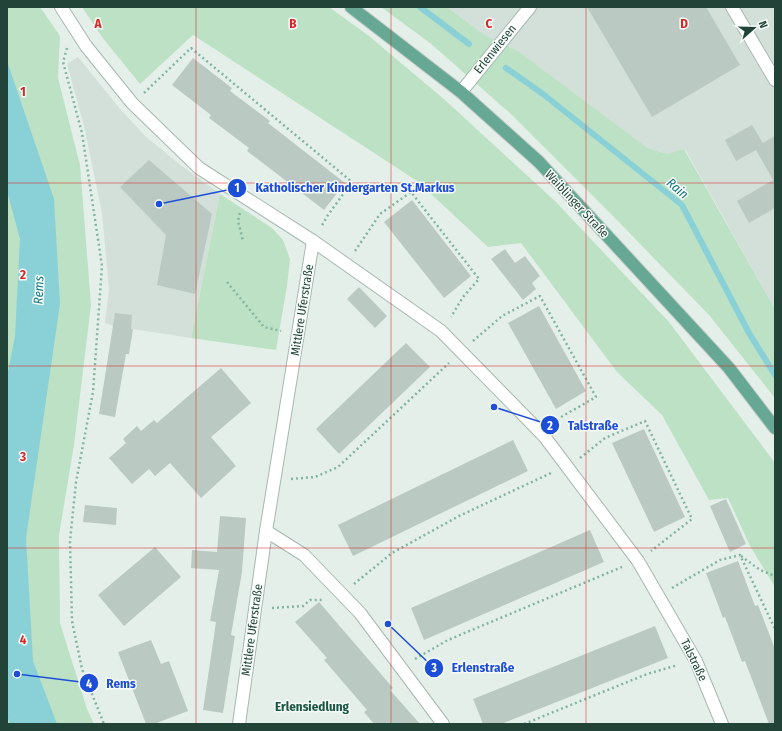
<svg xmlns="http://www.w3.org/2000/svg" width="782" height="731" font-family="'Fira Sans Condensed',sans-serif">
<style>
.built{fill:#d3dfd9}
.green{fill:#bde1c4}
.water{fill:#8ad0d7}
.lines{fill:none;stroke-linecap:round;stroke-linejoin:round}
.stream{stroke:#8ad0d7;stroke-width:6}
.building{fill:#bacac3}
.minor-casing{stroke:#a7b8b1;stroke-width:14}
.major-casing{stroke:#c1cac7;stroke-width:14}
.path{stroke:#83b5a2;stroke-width:2.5;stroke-dasharray:2 3;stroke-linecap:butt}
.minor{stroke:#fff;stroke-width:12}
.major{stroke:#66a893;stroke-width:12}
.grid{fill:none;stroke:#d62828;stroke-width:1;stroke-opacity:0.55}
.labels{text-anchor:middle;stroke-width:3;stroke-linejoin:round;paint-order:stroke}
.street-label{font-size:12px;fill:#224338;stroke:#f6fbf8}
.water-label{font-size:13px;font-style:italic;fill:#177984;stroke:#f6fbf8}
.neighbourhood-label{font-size:13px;font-weight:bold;fill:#1c5745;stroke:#f6fbf8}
.grid-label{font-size:13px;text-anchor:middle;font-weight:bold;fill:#d62828;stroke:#f6fbf8;stroke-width:3;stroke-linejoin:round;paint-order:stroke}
.leader{fill:none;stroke:#1d4ed8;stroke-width:1.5}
.callout-dot{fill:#1d4ed8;stroke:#f6fbf8;stroke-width:1.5}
.mark-label{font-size:12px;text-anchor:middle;font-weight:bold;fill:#fff}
.callout-label{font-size:13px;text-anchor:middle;font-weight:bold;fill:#1d4ed8;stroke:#f6fbf8;stroke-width:3;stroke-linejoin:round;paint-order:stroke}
</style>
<rect width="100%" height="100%" fill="#e5efea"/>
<g class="built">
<polygon points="447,7 775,7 775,309 685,149 667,154 648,148 518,51 486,36"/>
<polygon points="78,57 120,109 145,136 178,163 220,194 191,338 113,326 105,323 109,290 102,213 84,126 67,64"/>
</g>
<g class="green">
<polygon points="7,7 40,7 60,36 58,78 80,165 91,305 74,445 59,535 60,623 87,709 94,724 7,724"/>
<polygon points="82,7 329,7 369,36 445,100 556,202 669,322 775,463 775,587 750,546 728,498 709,500 662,415 617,372 521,243 488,247 417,181 193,35 140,84 102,37"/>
<polygon points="381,7 447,7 486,36 518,51 648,148 667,154 684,149 775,309 775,398 709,315 612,215 512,115 430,43"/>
<polygon points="220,194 272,228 283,240 290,259 287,286 276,350 191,338"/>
</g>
<polygon class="water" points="7,61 54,199 60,304 26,538 33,661 57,724 10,724 7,716 7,377 15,336 20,239 7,191"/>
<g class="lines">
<g class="stream">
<polyline points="420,7 469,44"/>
<polyline points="506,68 543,94 682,205 749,333 775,375"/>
</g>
</g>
<g class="building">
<polygon points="587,7 706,7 740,65 652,117"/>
<polygon points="193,58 232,88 230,91 270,121 268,123 345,183 324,210 247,151 249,148 209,118 211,115 172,85"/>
<polygon points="752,125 763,143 775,136 775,208 749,223 737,201 773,180 756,150 736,161 725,140"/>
<polygon points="149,160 212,214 195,294 157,285 166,235 120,187"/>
<polygon points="412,200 471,276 444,298 384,222"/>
<polygon points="505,249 515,263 525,256 540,276 532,283 536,289 523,300 491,259"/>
<polygon points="359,287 387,316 375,328 347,299"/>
<polygon points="539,306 586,391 556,409 508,323"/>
<polygon points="115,313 132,315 131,329 133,329 129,354 126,354 115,417 99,414"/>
<polygon points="406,343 430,367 339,454 316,429"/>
<polygon points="221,368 251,403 211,437 236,466 201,498 170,463 155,476 149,469 132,484 109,458 126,443 123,439 137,426 141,431 154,420 157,423"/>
<polygon points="644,429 685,517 654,532 612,443"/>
<polygon points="513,440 528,471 353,556 338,525"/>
<polygon points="726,499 746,544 730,552 710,506"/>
<polygon points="85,505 117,508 116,525 83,522"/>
<polygon points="220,516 246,518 242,572 231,635 235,636 223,713 203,710 216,622 210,621 219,570 191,568 192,550 217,552"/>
<polygon points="590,530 604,562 424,640 411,608"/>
<polygon points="155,547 181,577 124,626 98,595"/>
<polygon points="738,561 755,606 758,605 775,649 775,724 769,724 745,661 742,662 725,617 723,618 706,573"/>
<polygon points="319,602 393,688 390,690 420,724 374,724 364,712 367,710 324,660 327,658 295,622"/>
<polygon points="655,626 668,658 501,724 483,724 473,699"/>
<polygon points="151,640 161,664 169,661 188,711 154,724 146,724 118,652"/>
</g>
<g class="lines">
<defs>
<g id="minor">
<polyline points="61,7 86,46 132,103 199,168 313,241 441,331 544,436 638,561 696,661 722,724"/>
<polyline points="732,7 775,80"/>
<polyline points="461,92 530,7"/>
<polyline points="266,531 304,555 360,613 443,724"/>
<polyline points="239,724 266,531 313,241"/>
</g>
<polyline id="major" points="351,7 461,92 539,162 729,368 775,428"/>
</defs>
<use href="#minor" class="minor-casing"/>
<use href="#major" class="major-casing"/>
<g class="path">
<polyline points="67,48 63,62 82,133 102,266 93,392 76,482 70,541 72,621 82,669 104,724"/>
<polyline points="144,93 191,48 352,182 328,215 321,227"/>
<polyline points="240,213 238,221 243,241"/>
<polyline points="355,251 380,214 411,192 479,279 463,297 451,317"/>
<polyline points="227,282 264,327 281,331"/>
<polyline points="473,341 502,316 540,296 596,397 561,417 555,424"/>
<polyline points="580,458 605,438 645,421 692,519 651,551"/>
<polyline points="291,479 315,477 338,467 449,363"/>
<polyline points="741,556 760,570 775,576"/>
<polyline points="354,584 392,553 459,516 551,473"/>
<polyline points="672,588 720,560 740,555 775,629"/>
<polyline points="272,608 303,606 310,600 324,600"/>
<polyline points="415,659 448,640 622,567"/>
<polyline points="524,724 647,674 678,665"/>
</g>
<use href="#minor" class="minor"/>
<use href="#major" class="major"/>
</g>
<path class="grid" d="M196 7V724M391 7V724M586 7V724M7 183H775M7 366H775M7 548H775"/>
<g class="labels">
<g class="street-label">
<text transform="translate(495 49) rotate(-51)" y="4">Erlenwiesen</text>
<text transform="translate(577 204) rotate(47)" y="4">Waiblinger Straße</text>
<text transform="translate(302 310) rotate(-81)" y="4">Mittlere Uferstraße</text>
<text transform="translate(252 630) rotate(-82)" y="4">Mittlere Uferstraße</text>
<text transform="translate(694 660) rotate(64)" y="4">Talstraße</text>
</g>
<g class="water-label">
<text transform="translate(678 188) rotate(41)" y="5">Rain</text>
<text transform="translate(38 290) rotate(-88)" y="5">Rems</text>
</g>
<g class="neighbourhood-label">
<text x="312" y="711">Erlensiedlung</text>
</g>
</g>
<g class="grid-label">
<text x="98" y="28">A</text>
<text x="293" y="28">B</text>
<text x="489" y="28">C</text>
<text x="684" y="28">D</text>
<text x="23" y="96">1</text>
<text x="23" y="279">2</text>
<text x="23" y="461">3</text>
<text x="23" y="644">4</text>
</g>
<path class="leader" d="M159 204L237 188M494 407L550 425M388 624L434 668M17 674L89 683"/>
<g class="callout-dot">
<circle cx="159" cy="204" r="4"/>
<circle cx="494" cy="407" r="4"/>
<circle cx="388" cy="624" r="4"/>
<circle cx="17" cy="674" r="4"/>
<circle cx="237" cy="188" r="10"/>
<circle cx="550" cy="425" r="10"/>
<circle cx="434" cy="668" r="10"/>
<circle cx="89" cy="683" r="10"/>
</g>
<g class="mark-label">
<text x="237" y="192">1</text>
<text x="550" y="430">2</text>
<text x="434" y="672">3</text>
<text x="89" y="688">4</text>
</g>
<g class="callout-label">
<text x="355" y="192">Katholischer Kindergarten St.Markus</text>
<text x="593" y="430">Talstraße</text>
<text x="483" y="672">Erlenstraße</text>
<text x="121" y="688">Rems</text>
</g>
<rect width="782" height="731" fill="none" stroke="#224338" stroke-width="16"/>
<g transform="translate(754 28) rotate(70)" stroke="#f6fbf8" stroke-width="3" paint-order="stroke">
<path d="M0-3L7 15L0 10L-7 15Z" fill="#224338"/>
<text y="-6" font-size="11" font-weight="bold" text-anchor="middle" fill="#224338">N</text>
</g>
</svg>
